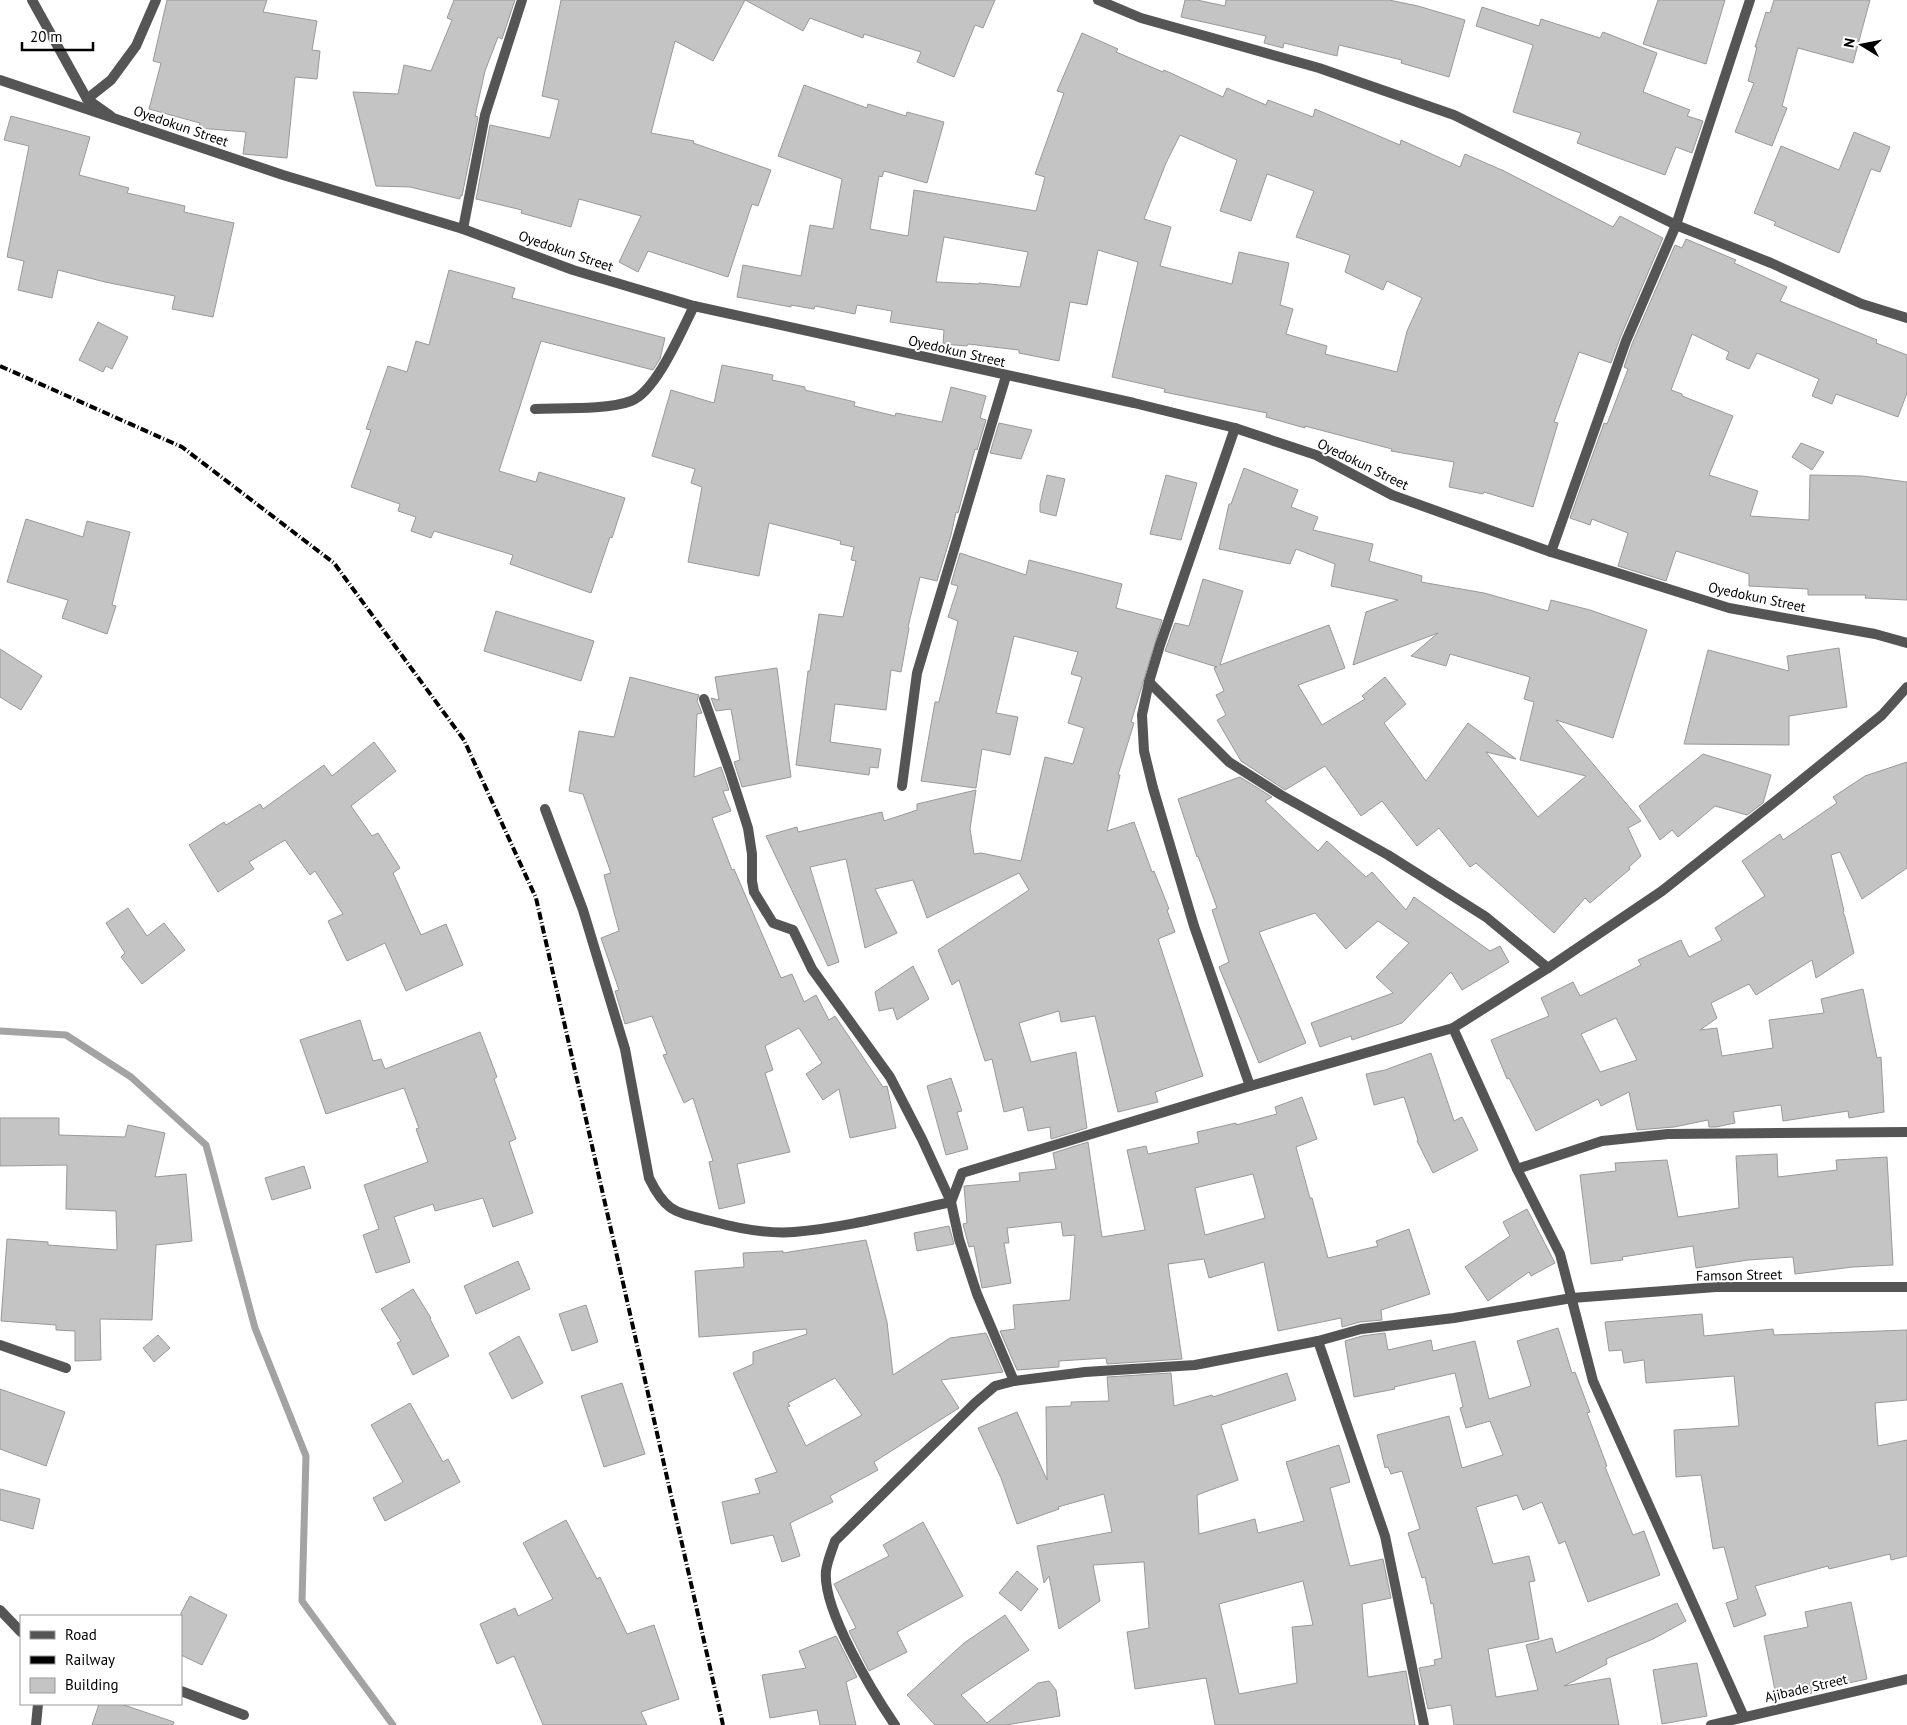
<svg xmlns="http://www.w3.org/2000/svg" width="1907" height="1725" font-family="'PT Sans',sans-serif">
<style>
.lines{fill:none;stroke-linecap:round;stroke-linejoin:round}
.stream{stroke:#a3a3a3;stroke-width:7}
.building{fill:#c4c4c4;stroke:#999;fill-rule:evenodd}
.minor{stroke:#555;stroke-width:10}
.tertiary{stroke:#555;stroke-width:10}
.rail{stroke:#000;stroke-width:4;stroke-dasharray:8 2.5 1 2.5;stroke-linecap:butt}
.labels{text-anchor:middle;stroke-width:4;stroke-linejoin:round;paint-order:stroke}
.street-label{font-size:14px;fill:#000;stroke:#fff}
</style>
<rect width="100%" height="100%" fill="#fff"/>
<g class="lines">
<polyline class="stream" points="0,1031 66,1035 131,1077 206,1145 255,1328 306,1456 302,1601 393,1725"/>
</g>
<g class="building">
<polygon points="167,0 267,0 263,12 317,21 312,50 320,51 317,79 295,77 287,158 243,154 246,132 199,128 200,123 149,109 161,63 153,61"/>
<polygon points="454,0 515,0 502,39 498,37 485,71 475,116 478,117 462,196 460,196 460,199 410,187 376,186 353,92 398,94 404,65 431,71 452,20 447,18"/>
<polygon points="561,0 995,0 983,28 975,25 954,77 917,62 921,52 864,34 863,38 810,18 803,31 745,0 713,61 675,41 651,133 694,141 693,143 771,170 758,206 752,204 728,277 648,251 638,272 619,262 641,216 579,199 571,227 521,213 522,210 476,199 490,125 550,138 559,100 542,96"/>
<polygon points="1185,0 1197,0 1225,6 1226,0 1389,0 1418,6 1465,20 1449,77 1401,63 1402,60 1339,45 1337,56 1284,43 1283,48 1264,43 1266,36 1181,17"/>
<polygon points="1658,0 1725,0 1706,64 1643,44"/>
<polygon points="1774,0 1870,0 1853,63 1798,48 1782,106 1787,108 1772,146 1735,132 1754,83 1748,81 1757,47 1755,47 1766,12 1770,13"/>
<polygon points="1482,7 1539,26 1541,19 1600,38 1603,32 1657,53 1643,92 1690,110 1687,116 1703,121 1692,153 1676,147 1665,175 1577,143 1581,133 1513,112 1533,45 1476,26"/>
<path d="M1082 33 1118 49 1116 52 1163 72 1164 70 1223 97 1227 88 1266 105 1268 100 1313 117 1315 109 1400 145 1401 140 1460 167 1465 154 1504 171 1613 227 1620 216 1663 238 1620 338 1611 363 1579 352 1554 422 1558 423 1533 507 1484 492 1483 494 1449 487 1454 462 1391 451 1392 449 1305 426V428L1266 417 1267 413 1164 392 1165 389 1112 377 1138 262 1098 250 1087 305 1070 302 1059 361 1019 353V350L968 344 967 346 943 344 944 330 890 322 892 311 857 305 855 314 815 306 814 309 791 305V307L737 297 743 265 801 276 810 225 833 229 842 179 778 156 804 85 867 108 868 104 906 116 907 112 944 122 927 183 884 171 882 177 879 176 870 229 908 236 914 190 1036 211 1045 177 1035 174 1064 93 1057 91ZM1180 135 1237 160 1220 211 1251 221 1267 174 1314 191 1296 237 1350 255 1345 272 1383 290 1387 281 1422 298 1407 331 1397 372 1325 354 1327 346 1286 334 1293 309 1280 305 1289 263 1239 252 1232 284 1160 266 1171 227 1144 219 1166 163ZM944 237 1028 252 1020 287 979 283V284L936 282Z"/>
<polygon points="11,116 90,137 79,175 129,188 127,193 185,206 184,212 234,223 213,317 172,309 175,296 105,282 58,270 52,298 18,290 24,261 7,257 29,146 4,140"/>
<polygon points="1854,132 1890,147 1880,172 1871,169 1839,253 1774,225 1776,222 1754,213 1781,146 1839,170"/>
<polygon points="1686,239 1736,260 1734,263 1787,287 1780,301 1877,340 1876,343 1907,355 1907,393 1898,417 1836,394 1832,404 1812,396 1819,379 1757,353 1749,369 1726,359 1729,352 1692,334 1671,390 1682,394 1682,396 1733,416 1709,475 1758,491 1750,516 1809,520 1810,475 1862,476 1907,482 1907,600 1865,598 1866,595 1808,595 1808,589 1749,586 1749,574 1676,551 1666,581 1618,566 1628,533 1592,519 1590,525 1570,518 1604,423 1607,424 1628,369 1624,367 1632,344 1675,245 1682,248"/>
<polygon points="449,270 515,288 512,298 665,338 660,359 653,370 541,341 499,471 536,482 539,472 625,498 612,538 610,537 591,593 510,564 513,555 434,531 431,538 411,531 416,517 398,511 400,504 351,487 371,430 366,429 388,366 407,372 416,341 429,345"/>
<polygon points="98,322 128,337 112,369 106,366 103,372 79,360"/>
<polygon points="722,365 773,375 772,380 805,387 805,390 855,402 854,406 895,416 896,413 942,422 951,387 986,396 980,418 986,420 977,450 975,449 958,513 956,512 951,535 937,581 920,577 908,627 909,628 901,672 891,670 886,710 835,704 830,742 881,749 878,768 870,767 869,775 796,765 808,671 810,671 819,614 843,617 856,561 851,560 854,547 840,544 841,541 769,523 759,576 688,562 702,487 691,483 695,469 652,456 671,390 714,403"/>
<polygon points="999,423 1032,430 1021,459 990,453"/>
<polygon points="1801,443 1824,452 1812,470 1792,457"/>
<polygon points="1244,468 1298,490 1291,507 1318,517 1313,530 1373,544 1369,561 1422,576 1421,582 1484,593 1548,611 1551,600 1590,610 1647,630 1613,738 1556,720 1641,821 1628,828 1641,856 1629,867 1630,869 1590,903 1585,898 1554,933 1476,863 1470,867 1439,828 1417,846 1382,801 1361,816 1325,766 1285,790 1241,761 1217,720 1226,715 1216,695 1224,691 1214,668 1217,667 1165,651 1175,623 1189,626 1203,579 1243,591 1220,665 1329,625 1345,668 1298,685 1322,725 1365,699 1362,696 1385,677 1406,704 1384,723 1426,781 1468,723 1516,759 1486,752 1538,817 1586,776 1520,760 1534,702 1524,699 1530,677 1450,654 1446,666 1411,656 1438,633 1353,665 1366,612 1398,600 1331,586 1335,564 1296,549 1290,564 1219,549 1229,504 1231,504"/>
<polygon points="1047,475 1065,479 1056,516 1040,512 1040,504"/>
<polygon points="1166,475 1197,483 1181,540 1150,534"/>
<polygon points="26,519 83,537 87,521 130,532 112,605 116,606 107,634 62,618 68,600 7,582"/>
<polygon points="960,553 1026,575 1029,560 1122,584 1116,608 1162,620 1131,722 1134,723 1118,775 1120,775 1107,831 1134,822 1152,872 1154,871 1169,909 1167,910 1175,932 1158,939 1203,1076 1155,1092 1158,1102 1118,1112 1095,1016 1061,1022 1059,1011 1019,1023 1031,1062 1076,1052 1087,1128 1051,1139 1050,1127 1028,1131 1023,1107 1004,1112 992,1059 985,1061 959,980 952,985 938,950 1029,890 1019,873 927,918 913,880 875,889 897,933 865,948 846,859 810,867 839,962 828,966 766,836 797,827 798,832 882,812 884,821 917,810 917,804 976,790 970,829 974,854 981,853 1021,861 1045,757 1073,764 1084,728 1068,723 1082,677 1071,674 1078,652 1014,636 996,713 1018,717 1010,755 982,749 976,788 921,781 935,702 939,702 958,621 948,617 958,586 951,584"/>
<polygon points="496,611 594,641 581,681 484,651"/>
<polygon points="1839,648 1847,707 1789,716 1789,745 1684,744 1708,650 1789,671 1787,656"/>
<polygon points="0,649 42,676 21,710 0,697"/>
<polygon points="777,668 791,777 742,787 734,762 740,760 731,709 716,711 711,698 719,700 715,677"/>
<polygon points="630,677 699,695 697,701 702,713 697,714 694,777 721,767 729,790 723,791 731,811 712,818 732,870 734,869 781,978 792,974 804,1002 816,995 829,1020 835,1016 883,1087 887,1086 896,1128 850,1138 839,1089 823,1100 806,1074 822,1063 799,1028 765,1046 773,1070 765,1073 790,1152 737,1164 745,1203 719,1209 709,1162 713,1161 693,1098 684,1103 663,1055 667,1054 652,1016 625,1024 615,991 619,990 601,938 619,931 604,875 611,873 583,794 569,791 579,731 614,737"/>
<polygon points="374,742 396,771 351,806 372,836 378,833 400,868 393,873 421,935 446,924 463,965 406,991 385,943 347,961 328,921 343,914 315,871 310,875 285,840 249,862 254,869 218,892 189,845 224,822 226,825 260,804 263,809 324,765 332,776"/>
<polygon points="1703,754 1771,775 1763,803 1747,815 1715,806 1678,837 1672,830 1660,840 1639,806"/>
<path d="M1907 762V868L1862 899 1840 852 1831 855 1844 911 1843 912 1845 917 1854 953 1816 978 1812 960 1756 995 1749 984 1711 1003 1717 1018 1700 1030 1717 1028 1722 1056 1773 1048 1769 1020 1824 1013 1821 999 1863 989 1877 1058 1881 1057 1884 1112 1849 1118 1848 1111 1783 1121 1781 1105 1733 1112 1735 1123 1716 1127H1709L1708 1120 1674 1127 1637 1130 1629 1092 1601 1106 1598 1099 1536 1131 1509 1078 1507 1079 1491 1040 1549 1016 1541 998 1573 982 1580 996 1641 965 1638 960 1681 940 1689 957 1722 940 1715 928 1765 896 1742 861 1780 834 1783 840 1837 803 1833 797 1865 776ZM1616 1018 1637 1060 1600 1072 1581 1034Z"/>
<polygon points="1240,777 1272,797 1265,801 1318,851 1327,841 1366,877 1372,872 1406,910 1414,897 1490,951 1500,946 1509,962 1462,990 1451,972 1402,1023 1352,1040 1351,1036 1320,1047 1311,1023 1393,993 1376,977 1409,943 1378,921 1346,949 1315,913 1259,932 1306,1043 1259,1063 1219,967 1229,962 1212,910 1217,908 1198,856 1197,857 1178,799"/>
<polygon points="128,908 147,936 164,923 185,950 142,984 121,957 125,953 106,923"/>
<polygon points="913,966 929,999 897,1020 893,1008 879,1011 875,992"/>
<polygon points="360,1020 373,1061 381,1059 385,1069 480,1032 497,1077 494,1079 516,1139 509,1142 533,1213 493,1227 483,1198 435,1211 433,1204 394,1217 410,1262 376,1273 363,1235 379,1229 364,1185 428,1162 416,1129 419,1128 404,1088 326,1114 300,1040"/>
<polygon points="1431,1053 1454,1121 1462,1117 1478,1150 1433,1173 1417,1141 1418,1140 1404,1097 1374,1105 1366,1074 1385,1070"/>
<polygon points="951,1078 962,1111 957,1112 968,1149 946,1155 927,1086"/>
<path d="M1302 1097 1317 1139 1296 1147 1310 1198H1312L1328 1258 1378 1246 1376 1241 1409 1229 1430 1294 1381 1310 1382 1320 1360 1322 1342 1327 1341 1318 1278 1331 1264 1262 1209 1278 1204 1259 1168 1264 1182 1359 1107 1364 1106 1358 1059 1361V1367L1017 1370 1000 1331 1015 1329 1013 1305 1070 1300 1075 1235 1063 1236 1061 1222 1007 1228 1009 1243H1004L1011 1283 982 1288 974 1246 969 1247 963 1224 967 1223 964 1186 1020 1181 1019 1173 1056 1169 1053 1153 1088 1142 1102 1237 1145 1230 1127 1150 1146 1146 1148 1154 1199 1143 1197 1132 1236 1123V1125L1277 1114 1275 1107ZM1253 1174 1265 1218 1205 1235 1195 1188Z"/>
<polygon points="0,1118 59,1118 59,1135 125,1137 128,1125 165,1133 155,1177 186,1174 192,1241 156,1245 152,1320 100,1319 101,1360 75,1361 75,1331 56,1330 56,1325 1,1321 7,1239 48,1242 48,1245 117,1250 116,1211 66,1209 67,1165 0,1166"/>
<polygon points="1777,1154 1778,1177 1837,1170 1836,1160 1887,1157 1893,1265 1853,1267 1795,1274 1793,1257 1748,1260 1696,1268 1693,1246 1622,1257 1623,1260 1591,1264 1580,1175 1616,1171 1615,1163 1667,1160 1678,1217 1739,1208 1736,1156"/>
<polygon points="304,1166 311,1188 272,1200 265,1178"/>
<polygon points="1527,1209 1555,1263 1531,1276 1529,1272 1488,1301 1465,1267 1510,1236 1503,1222"/>
<polygon points="949,1226 954,1244 917,1251 914,1233"/>
<path d="M866 1240 887 1322 893 1375 950 1338 986 1333 1003 1372 941 1380 959 1408 874 1462 878 1470 830 1496 833 1502 790 1523 800 1556 782 1562 773 1535 731 1544 722 1502 760 1493 755 1479 777 1472 733 1373 753 1364V1352L807 1334 806 1329 699 1337 695 1271 744 1267 743 1253 783 1251V1253ZM835 1378 862 1415 806 1446 787 1407 790 1406 788 1403Z"/>
<polygon points="518,1261 530,1289 476,1314 464,1286"/>
<polygon points="413,1289 431,1318 430,1319 449,1356 413,1375 397,1343 401,1341 381,1309"/>
<polygon points="586,1305 598,1342 572,1351 559,1314"/>
<polygon points="1702,1314 1704,1336 1773,1329 1774,1335 1907,1330 1907,1400 1875,1403 1878,1446 1907,1440 1907,1556 1891,1560 1890,1554 1829,1569 1828,1566 1755,1586 1766,1615 1734,1627 1726,1603 1738,1599 1724,1547 1713,1549 1701,1475 1676,1477 1674,1430 1739,1426 1734,1376 1646,1383 1644,1360 1624,1363 1622,1350 1609,1351 1605,1322"/>
<polygon points="1558,1328 1572,1373 1575,1372 1590,1412 1587,1413 1607,1466 1605,1467 1633,1535 1644,1531 1660,1575 1588,1602 1565,1541 1559,1544 1542,1502 1523,1510 1517,1495 1476,1507 1493,1564 1529,1556 1535,1581 1529,1582 1539,1639 1488,1649 1496,1697 1538,1690 1526,1645 1552,1638 1556,1653 1677,1603 1686,1621 1653,1639 1606,1659 1607,1664 1564,1686 1610,1678 1619,1725 1454,1725 1451,1705 1428,1709 1419,1668 1435,1665 1434,1660 1442,1658 1433,1603 1431,1604 1425,1577 1422,1578 1408,1533 1420,1529 1402,1471 1391,1474 1388,1467 1385,1468 1377,1435 1449,1416 1462,1468 1503,1455 1490,1421 1466,1428 1460,1408 1463,1407 1455,1373 1394,1387 1395,1389 1354,1397 1345,1341 1362,1336 1385,1333 1388,1350 1431,1340 1433,1351 1475,1341 1489,1399 1531,1386 1517,1341"/>
<polygon points="158,1335 170,1348 154,1362 143,1348"/>
<polygon points="519,1336 543,1383 512,1399 489,1353"/>
<path d="M1171 1373 1174 1406 1212 1395 1213 1397 1287 1373 1296 1400 1221 1425 1238 1480 1197 1495 1199 1534 1255 1519 1258 1533 1304 1521 1286 1462 1339 1445 1350 1482 1330 1488 1350 1566 1383 1559 1391 1598 1362 1604 1368 1677 1406 1671 1415 1725H1215L1206 1678 1135 1689 1127 1632 1149 1628 1144 1562 1093 1565 1100 1601 1059 1629 1049 1576 1044 1583 1037 1546 1112 1532 1104 1494 1058 1507 1059 1509 1017 1524 1001 1478 978 1428 1017 1412 1047 1480 1046 1407 1071 1406V1402L1109 1401 1107 1377ZM1303 1581 1313 1625 1292 1627 1297 1683 1239 1694 1219 1604Z"/>
<polygon points="622,1383 645,1454 604,1467 581,1396"/>
<polygon points="0,1389 65,1412 46,1466 0,1449"/>
<polygon points="410,1403 443,1462 448,1459 460,1482 385,1521 373,1498 403,1482 371,1425"/>
<polygon points="0,1489 40,1499 33,1529 0,1520"/>
<polygon points="566,1520 597,1579 600,1577 627,1634 654,1625 679,1699 641,1712 647,1725 543,1725 514,1656 497,1664 480,1624 515,1608 518,1616 553,1599 523,1543"/>
<polygon points="923,1522 963,1596 897,1632 907,1652 869,1671 849,1631 856,1628 834,1584 889,1556 883,1545"/>
<polygon points="1017,1571 1038,1589 1021,1611 999,1593"/>
<polygon points="190,1596 227,1615 202,1665 181,1655 181,1613"/>
<polygon points="1851,1602 1867,1679 1811,1691 1812,1693 1777,1700 1764,1636 1808,1627 1805,1612"/>
<polygon points="1005,1615 1029,1650 961,1695 987,1723 1038,1683 1049,1681 1056,1690 1060,1716 1006,1725 935,1725 907,1695 964,1643"/>
<polygon points="836,1636 857,1677 846,1682 856,1725 820,1725 817,1710 770,1718 762,1675 806,1668 799,1651"/>
<polygon points="1697,1663 1707,1716 1662,1724 1653,1670"/>
<polygon points="99,1704 121,1704 174,1722 173,1725 92,1725"/>
</g>
<g class="lines">
<g class="minor">
<polyline points="32,0 87,99 111,116"/>
<polyline points="1098,0 1141,18 1319,68 1454,115 1676,225 1771,263 1862,304 1907,318"/>
<polyline points="87,99 111,80 136,46 156,0"/>
<polyline points="463,229 485,115 522,0"/>
<path d="M535 409C561 408 608 410 631 401 656 392 682 330 694 306"/>
<polyline points="1235,428 1160,645 1149,682 1142,715 1144,751 1153,788 1194,926 1250,1086"/>
<polyline points="1551,552 1626,341 1676,225 1750,0"/>
<polyline points="1149,682 1229,762 1281,795 1388,855 1486,917 1548,968"/>
<polyline points="704,699 730,772 748,828 752,854 752,881 754,892 773,923 793,930 812,969 890,1077 922,1139 951,1202 959,1239 977,1294 1014,1381"/>
<polyline points="902,786 917,673 1006,376"/>
<path d="M545 809 583 910 625 1049 649 1178C666 1213 676 1212 711 1221 736 1228 767 1234 794 1232 845 1228 900 1213 951 1202L962 1173 1250 1086 1453 1028 1548 968 1662 891 1782 796 1882 715 1907 687"/>
<polyline points="1453,1028 1517,1169 1560,1254 1593,1381 1744,1717"/>
<polyline points="1517,1169 1602,1141 1668,1134 1907,1132"/>
<polyline points="1318,1341 1385,1536 1424,1725"/>
<polyline points="0,1345 66,1368"/>
<polyline points="0,1610 21,1632"/>
<polyline points="181,1691 244,1715"/>
<polyline points="36,1725 38,1704"/>
<path d="M895 1725C873 1693 822 1609 826 1571 827 1562 832 1550 835 1541L975 1403 995 1386 1014 1381 1085 1372 1195 1365 1318 1341 1361 1329 1454 1318 1572 1298 1716 1287H1907"/>
<polyline points="1711,1725 1907,1679"/>
</g>
<polyline class="tertiary" points="0,80 283,175 463,229 573,270 694,306 1134,403 1235,428 1316,455 1392,495 1551,552 1729,608 1875,634 1907,643"/>
<polyline class="rail" points="0,366 182,447 334,563 464,740 536,898 723,1725"/>
</g>
<g class="labels">
<g class="street-label">
<text transform="translate(181 126) rotate(19)" y="5">Oyedokun Street</text>
<text transform="translate(566 251) rotate(19)" y="5">Oyedokun Street</text>
<text transform="translate(957 351) rotate(13)" y="5">Oyedokun Street</text>
<text transform="translate(1363 464) rotate(26)" y="5">Oyedokun Street</text>
<text transform="translate(1757 597) rotate(12)" y="5">Oyedokun Street</text>
<text transform="translate(1739 1275) rotate(-1)" y="5">Famson Street</text>
<text transform="translate(1806 1688) rotate(-13)" y="5">Ajibade Street</text>
</g>
</g>
<rect x="20" y="1615" width="162" height="90" fill="#ffffff" stroke="#999999"/>
<rect x="30" y="1631" width="25" height="8" fill="#555555" stroke="#999999"/>
<text x="65" y="1640" font-size="15" fill="#000000">Road</text>
<rect x="30" y="1656" width="25" height="8" fill="#000000" stroke="#999999"/>
<text x="65" y="1665" font-size="15" fill="#000000">Railway</text>
<rect x="30" y="1678" width="25" height="15" fill="#c4c4c4" stroke="#999999"/>
<text x="65" y="1690" font-size="15" fill="#000000">Building</text>
<g transform="translate(1862 45) rotate(280)" stroke="#ffffff" stroke-width="4" paint-order="stroke">
<path d="M0-4L9 19L0 12L-9 19Z" fill="#000000"/>
<text y="-8" font-size="14" font-weight="bold" text-anchor="middle" fill="#000000">N</text>
</g>
<path d="M22 42v8h71v-8" fill="none" stroke="#000000" stroke-width="2.5"/>
<text x="30" y="42" font-size="15" fill="#000000" stroke="#ffffff" stroke-width="4" paint-order="stroke">20 m</text>
</svg>
